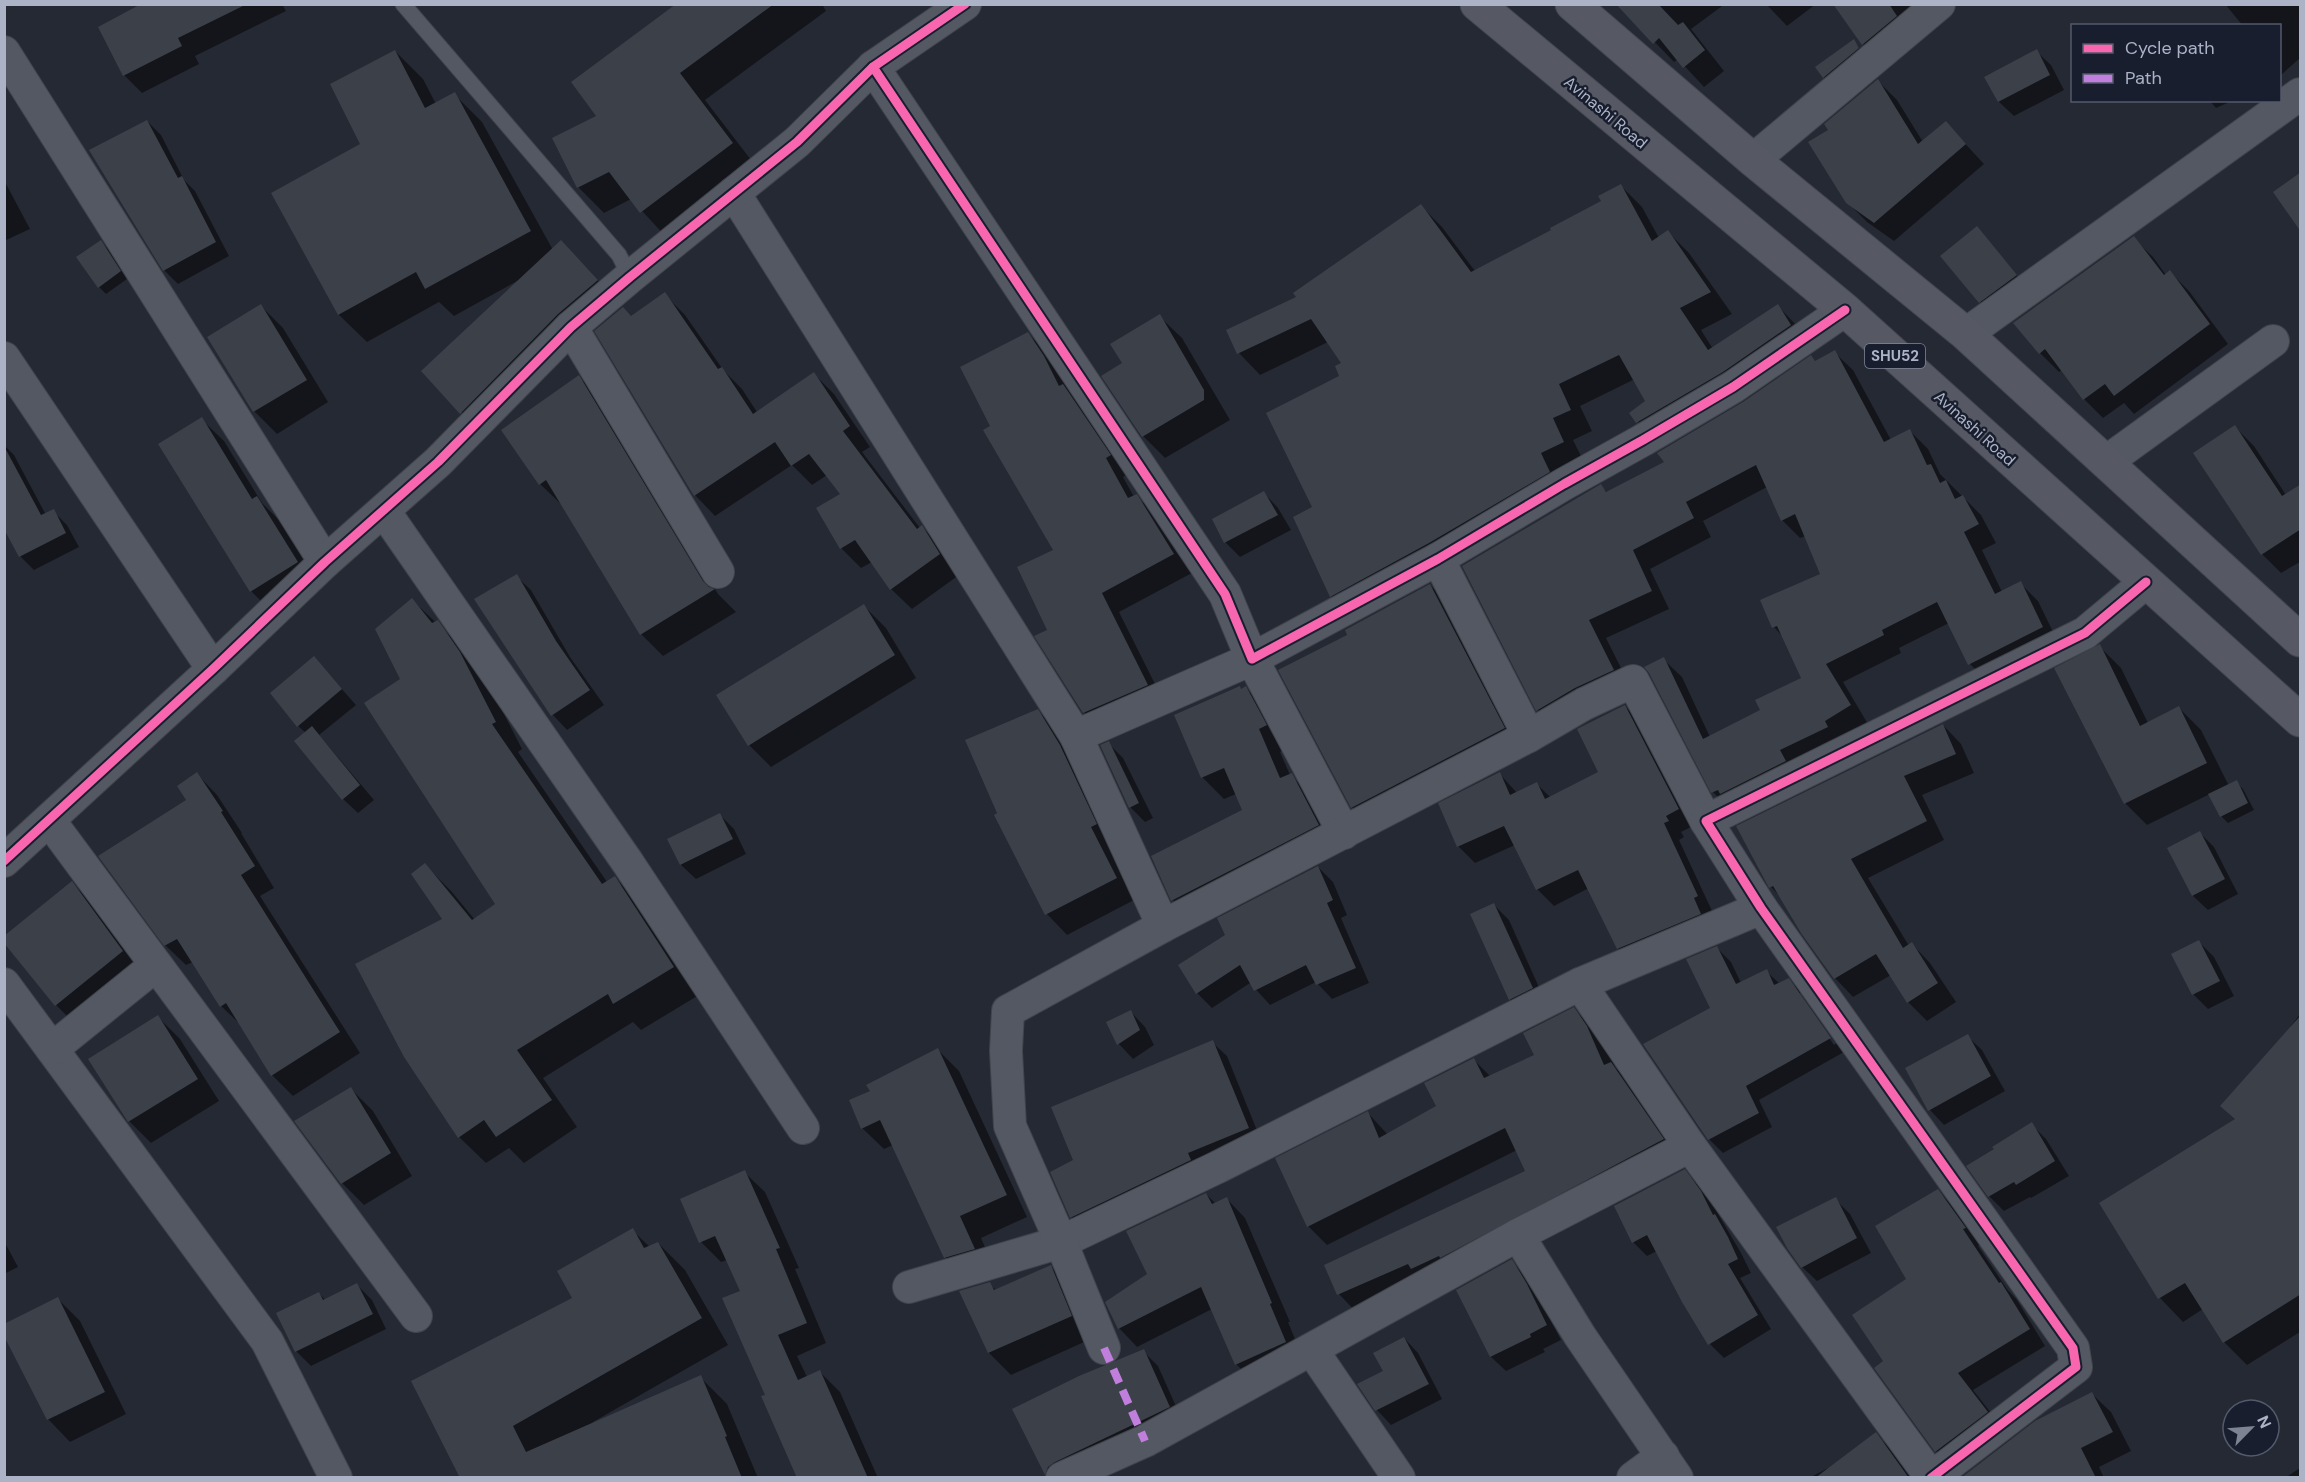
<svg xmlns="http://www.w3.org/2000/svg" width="2305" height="1482" font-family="'DM Sans',sans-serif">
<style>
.shadow{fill:#0007;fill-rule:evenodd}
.building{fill:#3c4049}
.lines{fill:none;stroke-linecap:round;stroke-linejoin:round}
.service-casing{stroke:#40444c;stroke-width:17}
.minor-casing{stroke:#40444c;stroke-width:34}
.primary-casing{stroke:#424650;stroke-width:35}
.service{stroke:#545862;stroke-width:15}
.minor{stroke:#545862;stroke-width:32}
.primary{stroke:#565963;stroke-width:33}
.quiet{stroke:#c07fdc;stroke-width:8;stroke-dasharray:15 8;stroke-linecap:butt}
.cycleway-casing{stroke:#181e2e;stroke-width:13}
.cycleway{stroke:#f766af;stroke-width:9}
.labels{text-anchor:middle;stroke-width:5;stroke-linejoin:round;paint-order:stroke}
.shield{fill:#181e2e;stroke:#808698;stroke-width:1.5}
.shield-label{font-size:15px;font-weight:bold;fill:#acb3c6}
.street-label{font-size:16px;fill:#acb3c6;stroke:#181e2e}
</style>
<rect width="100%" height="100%" fill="#252933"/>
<g class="shadow">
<polygon points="144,4 282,4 286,11 195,56 199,64 142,93 124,75"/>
<polygon points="678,4 822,4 826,11 705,100 758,169 667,238 631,199 604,213 578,187 599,117"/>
<polygon points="1618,4 1725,4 1691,29 1724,71 1704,87 1678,59 1674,62"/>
<polygon points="1766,4 1816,4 1787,26"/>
<polygon points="1834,4 1947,4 1883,64 1863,44"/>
<polygon points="2225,4 2300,4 2300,58 2280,76 2280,26 2243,26"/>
<polygon points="1854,41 1865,55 1831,84 1824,77"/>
<polygon points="395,51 423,79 436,104 454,94 482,122 553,250 584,265 619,303 580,336 483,435 423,371 519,280 454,316 439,302 367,342 339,315 362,144"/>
<polygon points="2036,51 2051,65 2064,90 2014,116 1999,102 1986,77"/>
<polygon points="1878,81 1897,100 1923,142 1946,123 1984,164 1894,241 1867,222 1847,202 1830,130"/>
<polygon points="2209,100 2234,100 2216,108"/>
<polygon points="147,121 161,135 184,180 195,191 229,256 178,284 165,271 91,150"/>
<polygon points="4,180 30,229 4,241"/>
<polygon points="1621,186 1642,207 1659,238 1668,232 1689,253 1732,314 1701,330 1713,349 1778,306 1799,328 1659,444 1638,422 1647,402 1635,379 1580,406 1592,431 1573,440 1585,464 1353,618 1331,596 1314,507 1343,364 1328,342 1260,375 1239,353 1228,331 1298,297 1421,206 1442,227 1475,271 1553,231 1603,202"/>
<polygon points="1977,228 2030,291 1994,316 1980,302"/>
<polygon points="2133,238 2153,257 2166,275 2170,272 2189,291 2228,344 2134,414 2124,403 2103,418 2084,399 2062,370 2059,372 2040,353"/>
<polygon points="101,242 108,249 127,279 106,294 99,287"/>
<polygon points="664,294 685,315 724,371 742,389 757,412 814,374 834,394 870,447 862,452 920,528 922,527 942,547 959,575 912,609 891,589 872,562 861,568 841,548 842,494 827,475 812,485 792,465 715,516 695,495 631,318"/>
<polygon points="261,306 283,328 328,402 277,434 255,412 210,337"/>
<polygon points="1159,316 1182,338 1230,420 1165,458 1143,436 1124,364"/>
<polygon points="1028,334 1047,352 1072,395 1081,404 1128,474 1123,477 1134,497 1136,496 1155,514 1192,573 1119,612 1165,704 1103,731 1084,712 1049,630 1055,551 992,426"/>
<polygon points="1834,352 1853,370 1891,440 1910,431 1928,449 1940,474 1981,515 1996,543 1982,550 2002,592 2020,583 2038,601 2060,646 1988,682 1970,664 1949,623 1899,648 1901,653 1843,682 1868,724 1731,810 1713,792 1663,659 1682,677 1710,737 1762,711 1803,679 1783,637 1774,627 1822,575 1806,536 1800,538 1782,520 1767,487 1703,521 1711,537 1650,569 1669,609 1606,638 1631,688 1556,728 1538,710 1600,486 1608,493 1666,463 1744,403 1811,357 1816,362"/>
<polygon points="579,377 601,399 718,594 736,612 663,656 641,634 563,506 540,484"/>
<polygon points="201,419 224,441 262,503 279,520 319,585 274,614 251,591 160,445"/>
<polygon points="2235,427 2254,446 2286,495 2300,485 2300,562 2281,573 2262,554"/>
<polygon points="4,445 14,455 46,515 53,511 67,525 79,547 34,570 20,556 4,527"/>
<polygon points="1264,493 1278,508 1291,530 1240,557 1226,543 1214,519"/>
<polygon points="516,576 531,590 570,657 604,705 567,730 553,715 476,599"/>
<polygon points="1430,585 1451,606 1524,749 1373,828 1352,807 1349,635"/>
<polygon points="412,600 464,649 487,681 522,749 518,752 607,882 615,878 641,904 699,995 641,1030 633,1022 543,1078 577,1127 524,1163 509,1148 486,1163 459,1137 444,920 425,865 452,892 475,920 497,904 402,679"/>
<polygon points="864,606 886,628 916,678 771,767 749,745"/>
<polygon points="2099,646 2121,668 2148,723 2179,708 2201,730 2229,786 2236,782 2243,789 2254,810 2228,823 2221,816 2210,794 2147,825 2125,803"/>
<polygon points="314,658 356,705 319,735 374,800 358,813 343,799 306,733 298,726"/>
<polygon points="1240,688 1242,690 1246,688 1268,710 1288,748 1280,752 1290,775 1314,797 1340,847 1195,923 1173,900 1153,857 1243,811 1236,794 1224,799 1202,777"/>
<polygon points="1625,706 1641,723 1695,825 1681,832 1684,837 1679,840 1713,913 1634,965 1618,948 1589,888 1554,906 1537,889 1515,845 1475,863 1458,846 1499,773 1517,793 1536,783 1551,798 1600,773"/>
<polygon points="1037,710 1058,731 1136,899 1067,935 1047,914 996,815"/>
<polygon points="1943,725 1961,744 1974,773 1922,795 1944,840 1868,878 1909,946 1912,944 1930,963 1956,1002 1927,1021 1908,1002 1891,975 1853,997 1835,978 1783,899 1771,887"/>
<polygon points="1108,743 1123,758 1153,818 1145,822 1130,807"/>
<polygon points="197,774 217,795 242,833 241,833 274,888 260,896 360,1053 293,1096 272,1075 242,1026 221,1006 193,962 186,965 165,945 188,800"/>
<polygon points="719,814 734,829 746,854 696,879 681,865 669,839"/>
<polygon points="2200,833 2214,847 2238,894 2208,910 2193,896 2169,848"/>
<polygon points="1318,867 1333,882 1347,915 1341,918 1369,983 1332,999 1316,982 1270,1005 1250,983 1212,1008 1197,993"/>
<polygon points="72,883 94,905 144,974 78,1027 56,1005 4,941"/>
<polygon points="1494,905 1509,920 1546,1003 1525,1014 1510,999"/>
<polygon points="2199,942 2214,957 2234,996 2208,1009 2193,994"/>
<path d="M1717 948 1731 962 1741 983 1766 971 1780 984 1789 980 1803 994 1844 1052 1759 1100 1772 1127 1723 1153 1709 1139ZM1798 993H1801L1837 1043 1834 1045Z"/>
<polygon points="1574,1009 1592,1028 1605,1046 1615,1067 1629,1082 1681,1158 1357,1313 1339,1294 1326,1266 1527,1172 1517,1150 1327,1245 1308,1226 1368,1113 1388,1135 1438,1107 1474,1060 1491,1077 1536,1056"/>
<polygon points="1131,1012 1145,1027 1154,1045 1133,1059 1119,1044 1108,1023"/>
<polygon points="2300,1014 2300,1332 2247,1365 2224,1342 2203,1309 2183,1322 2160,1298 2102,1203 2237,1120 2292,1027 2291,1026"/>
<polygon points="158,1017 180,1039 219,1101 151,1143 129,1121 90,1059"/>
<polygon points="1967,1036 1982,1050 2005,1091 1944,1125 1930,1110"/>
<polygon points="1212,1042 1227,1056 1262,1143 1086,1232 1071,1217 1075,1161"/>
<polygon points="938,1050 959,1071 1027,1217 981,1238 995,1270 967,1279 945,1257 893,1145 884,1149 862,1128 872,1092"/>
<polygon points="351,1089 373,1111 412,1176 364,1205 342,1183"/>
<polygon points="2031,1124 2046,1139 2069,1176 2031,1198 2030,1197 2004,1211 1989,1196 1968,1166 1996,1150"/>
<polygon points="1684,1171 1698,1185 1714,1207 1741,1253 1751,1273 1740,1278 1771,1329 1724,1358 1710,1344 1657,1251 1647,1256 1633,1242"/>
<polygon points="744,1172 765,1192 799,1268 795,1269 826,1343 797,1356 807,1377 820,1372 840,1392 878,1478 799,1478 767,1395 742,1292 727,1260 721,1262 701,1242 682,1200"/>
<polygon points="1938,1191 1954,1207 1981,1244 1978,1246 2007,1289 2017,1300 2045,1346 1973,1390 2003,1428 1952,1467 1936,1451 1876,1368 1885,1361 1908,1279"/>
<polygon points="1206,1194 1216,1204 1227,1199 1245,1218 1290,1322 1288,1322 1304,1361 1255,1383 1236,1364 1212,1309 1137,1347 1119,1328 1149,1274"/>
<polygon points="1835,1199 1850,1214 1871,1253 1817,1281 1802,1267"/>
<polygon points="632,1230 650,1247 658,1243 685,1270 728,1345 593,1422 594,1424 700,1377 727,1404 758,1478 462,1478 574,1298"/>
<polygon points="4,1241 18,1267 4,1274"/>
<polygon points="1511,1261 1526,1276 1541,1301 1561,1340 1543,1349 1545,1352 1506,1371 1491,1357 1458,1291"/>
<polygon points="1050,1266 1073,1288 1093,1338 1011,1375 989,1353 989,1284 996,1290"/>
<polygon points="357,1285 372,1300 386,1329 311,1366 296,1351 278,1314 319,1293 326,1301"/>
<polygon points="58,1299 80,1321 126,1414 70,1442 48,1419"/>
<polygon points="1404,1338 1418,1353 1442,1399 1391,1425 1377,1410 1359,1385 1385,1372"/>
<polygon points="1143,1351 1158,1366 1183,1422 1049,1478 1014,1410"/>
<polygon points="2092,1394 2111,1412 2131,1451 2099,1467 2104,1478 1964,1478"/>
<polygon points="1875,1434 1894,1452 1912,1478 1809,1478 1834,1465"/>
<polygon points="2300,1468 2300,1478 2285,1478"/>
</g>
<g class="building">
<polygon points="141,4 247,4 178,38 182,46 123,76 98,27"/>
<polygon points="676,4 774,4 680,73 733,143 640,213 609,172 577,188 552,138 596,116 571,82"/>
<polygon points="1616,4 1658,4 1678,25 1683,22 1705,50 1683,68 1659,38 1653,44"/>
<polygon points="1833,4 1889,4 1897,16 1862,45"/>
<polygon points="1854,39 1859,48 1823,78 1815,67"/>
<polygon points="2037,49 2050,75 1998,102 1984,77"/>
<polygon points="395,50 425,108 455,92 531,231 425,289 416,272 338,315 271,193 360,144 330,84"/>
<polygon points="1878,79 1918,144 1946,121 1966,144 1874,223 1846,203 1808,142 1828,130 1824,124"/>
<polygon points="147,120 178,178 182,176 216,242 163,271 89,150"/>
<polygon points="2301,172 2301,232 2273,192"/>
<polygon points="1621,184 1652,241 1668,230 1711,292 1680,308 1708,350 1778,304 1791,325 1723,372 1636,423 1629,413 1645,401 1619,355 1559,384 1571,410 1553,418 1564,442 1541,453 1550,472 1429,543 1330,597 1293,517 1312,507 1266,413 1339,376 1335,366 1341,363 1311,319 1237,354 1226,330 1296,297 1293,293 1421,204 1471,272 1551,230 1550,228 1601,201 1598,196"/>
<polygon points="1977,226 2017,275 1979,303 1940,256"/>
<polygon points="2134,236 2164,275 2170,270 2210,324 2114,396 2105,384 2083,400 2045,349 2039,354 2013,323"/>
<polygon points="101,240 121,271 98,288 76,257"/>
<polygon points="561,240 598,280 558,314 460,414 421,371"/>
<polygon points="665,292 718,369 722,367 753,414 814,372 850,426 843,431 917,529 922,525 940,554 890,590 855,540 840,549 816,508 840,494 809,454 791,466 775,442 694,496 594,331 623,307 631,316"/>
<polygon points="261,304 307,380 253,412 207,337"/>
<polygon points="1160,314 1204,390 1204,400 1142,437 1101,376 1122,363 1110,344"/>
<polygon points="1028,332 1044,356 1059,386 1063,384 1111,455 1106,458 1128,498 1137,494 1174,554 1102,593 1148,685 1083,713 1034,636 1047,630 1017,567 1053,550 983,430 990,426 960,367"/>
<polygon points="1835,350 1884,442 1910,429 1927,465 1931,464 1940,483 1946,480 1955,499 1963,495 1979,524 1964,532 1995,594 2021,581 2043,627 1968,665 1937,602 1882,630 1884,635 1826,664 1851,705 1825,721 1828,727 1780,750 1786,761 1720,794 1718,790 1711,793 1649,673 1644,667 1664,657 1703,739 1760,710 1755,700 1801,678 1777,626 1772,628 1760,600 1820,574 1795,514 1781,521 1756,465 1686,502 1694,518 1633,550 1652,591 1589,620 1614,670 1575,688 1536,711 1462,566 1601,484 1606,492 1664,462 1657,453 1743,402 1811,355 1815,361"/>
<polygon points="579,375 703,581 709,587 715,589 640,635 546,480 539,485 501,430"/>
<polygon points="202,417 252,499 257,496 298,562 250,592 158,444"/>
<polygon points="2235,425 2282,496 2301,484 2301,529 2261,555 2193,453"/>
<polygon points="4,446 41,515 54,509 66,533 19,557 4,529"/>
<polygon points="1264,491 1278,515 1224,543 1212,519"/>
<polygon points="517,574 556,641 590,690 551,716 474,599"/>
<polygon points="1430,584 1505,728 1351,808 1278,670 1347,635 1345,630"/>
<polygon points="412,598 432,623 438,620 460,652 496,722 492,724 602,884 615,876 674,967 613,1004 608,994 517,1050 552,1100 496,1137 484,1120 458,1138 404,1057 355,964 442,919 411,874 425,863 472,920 495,904 364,703 400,679 375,629"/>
<polygon points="864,604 895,655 748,746 716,695"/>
<polygon points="2100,644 2140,726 2179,706 2207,763 2124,804 2054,668"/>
<polygon points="314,656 342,689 297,727 270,693"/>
<polygon points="1240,686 1241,689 1246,686 1267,725 1259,729 1280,778 1292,773 1319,825 1171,901 1151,856 1242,810 1224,768 1201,778 1174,715"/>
<polygon points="1625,705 1679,809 1666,816 1669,821 1664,823 1698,896 1694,898 1701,914 1617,949 1578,870 1536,890 1504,826 1457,847 1438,803 1500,772 1510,795 1537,782 1545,799 1598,772 1577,729"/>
<polygon points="1038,709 1060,745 1097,824 1091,827 1117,878 1045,915 994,815 997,813 965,740"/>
<polygon points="1943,724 1956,754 1904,776 1927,821 1851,859 1903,948 1912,942 1938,983 1907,1003 1876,954 1834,979 1801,933 1773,886 1769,888 1736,826"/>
<polygon points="312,726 360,785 342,800 294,741"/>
<polygon points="1109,741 1139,803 1129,808 1100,745"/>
<polygon points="197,772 223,811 221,812 255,866 241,875 340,1032 271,1076 226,1003 220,1007 177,939 164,946 98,856 186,800 177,786"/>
<polygon points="2237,780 2248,803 2220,817 2208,794"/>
<polygon points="720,813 733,839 680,865 667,839"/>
<polygon points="2200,831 2225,879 2192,896 2167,848"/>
<polygon points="1318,866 1333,900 1327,903 1356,968 1316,985 1306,965 1254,991 1240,965 1196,994 1178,965 1225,935 1217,918"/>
<polygon points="72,881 123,951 55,1006 4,943 4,936"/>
<polygon points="1494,903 1533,988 1509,1000 1470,914"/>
<polygon points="2199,940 2220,981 2192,995 2171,954"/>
<polygon points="1717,946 1736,984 1767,969 1774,985 1789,978 1831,1038 1746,1086 1759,1113 1708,1140 1643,1044 1710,1008 1686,959"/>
<polygon points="1574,1007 1587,1026 1604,1065 1611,1062 1664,1139 1440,1258 1439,1256 1411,1269 1408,1264 1337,1295 1324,1265 1525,1171 1505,1128 1307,1227 1275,1158 1368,1111 1379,1138 1436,1106 1424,1083 1474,1058 1484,1078 1534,1055 1523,1033"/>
<polygon points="1131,1010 1140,1030 1117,1045 1106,1022"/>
<polygon points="158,1015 198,1079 128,1122 88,1059"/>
<polygon points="2301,1015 2301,1294 2223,1343 2185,1283 2158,1299 2099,1203 2235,1119 2220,1106"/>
<polygon points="1968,1034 1991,1076 1928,1111 1905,1068"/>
<polygon points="1213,1040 1249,1128 1188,1153 1191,1160 1070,1218 1050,1172 1073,1160 1051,1107"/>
<polygon points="938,1048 1007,1195 960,1216 975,1249 944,1258 880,1120 861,1129 849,1100 870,1091 866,1085"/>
<polygon points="351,1087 391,1153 341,1184 294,1121"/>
<polygon points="2032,1122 2055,1161 2016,1185 2014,1182 1988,1197 1966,1166 1994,1149 1992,1147"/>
<polygon points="1685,1169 1701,1191 1713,1215 1715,1214 1728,1237 1738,1259 1728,1264 1758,1315 1708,1345 1682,1302 1647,1235 1632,1243 1614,1206"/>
<polygon points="745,1170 780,1248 776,1249 807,1323 778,1335 798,1380 820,1370 868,1478 797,1478 761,1396 765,1395 722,1298 740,1291 715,1236 699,1243 680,1199"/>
<polygon points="1938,1189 1966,1228 1963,1229 1999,1283 2001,1282 2030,1329 1958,1373 1988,1412 1935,1452 1874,1368 1883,1361 1852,1315 1906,1279 1875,1226"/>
<polygon points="1206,1193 1212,1204 1227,1197 1272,1303 1270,1304 1286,1342 1235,1365 1201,1287 1118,1329 1105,1302 1147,1274 1126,1231"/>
<polygon points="1836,1197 1857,1238 1801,1268 1787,1248 1776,1227"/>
<polygon points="633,1228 644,1248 658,1242 702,1318 513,1426 526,1452 701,1375 727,1436 725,1437 742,1478 460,1478 411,1381 572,1298 557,1271"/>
<polygon points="1512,1259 1527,1284 1547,1325 1530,1334 1531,1337 1490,1357 1456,1290"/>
<polygon points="1051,1265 1072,1316 988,1353 959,1291 990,1282 994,1290"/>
<polygon points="357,1283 373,1314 295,1352 276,1313 319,1292 323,1300"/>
<polygon points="58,1297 105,1392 47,1420 4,1336 4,1324"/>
<polygon points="1404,1337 1429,1384 1375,1411 1357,1384 1383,1371 1373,1353"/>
<polygon points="1144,1349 1170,1407 1055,1462 1048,1467 1045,1475 1012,1409 1079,1376"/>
<polygon points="2092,1392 2113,1432 2081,1448 2096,1478 1961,1478 2035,1421"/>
<polygon points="1876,1432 1909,1478 1815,1478"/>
</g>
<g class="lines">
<defs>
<polyline id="service" points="403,4 619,255 630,277"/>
<g id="minor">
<polyline points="4,52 325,562"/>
<polyline points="873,67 1225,594 1252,659 1438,559 1564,484 1643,440 1733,387 1845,310"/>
<polyline points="1753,160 1939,4"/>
<polyline points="734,193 1076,736 1252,659 1344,833"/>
<polyline points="571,327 718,572"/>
<polyline points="1966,334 2300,94"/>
<polyline points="4,358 213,669"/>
<polyline points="2106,462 2273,341"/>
<polyline points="384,511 628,863 803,1128"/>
<polyline points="1076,736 1163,926"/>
<polyline points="1529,736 1584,704 1633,681 1706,821"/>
<polyline points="49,820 416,1316"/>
<polyline points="4,861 213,669 325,562 438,462 571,327 630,277 797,142 873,67 965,4"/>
<polyline points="4,984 267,1341 336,1478"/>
<polyline points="1580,984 1690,1146 1931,1477"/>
<polyline points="52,1049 156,965"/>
<polyline points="1518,1235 1580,1336 1677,1478"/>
<polyline points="909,1287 1061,1242 1218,1167 1580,984 1761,908"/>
<polyline points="1104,1348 1061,1242 1010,1126 1006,1051 1008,1011 1163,926 1529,736 1438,559"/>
<polyline points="1312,1350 1399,1478"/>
<polyline points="1062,1478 1145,1441 1518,1235 1690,1146"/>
<polyline points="1633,1478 1663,1456"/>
<polyline points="1931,1478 2076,1367 2073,1348 1761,908 1706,821 2085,633 2146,582"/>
</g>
<g id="primary">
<polyline points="1477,4 1845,310 2300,720"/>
<polyline points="1572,4 1753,160 1966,334 2300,640"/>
</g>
</defs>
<use href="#service" class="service-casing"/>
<use href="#minor" class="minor-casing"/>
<use href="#primary" class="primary-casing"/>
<use href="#service" class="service"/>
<use href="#minor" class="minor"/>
<use href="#primary" class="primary"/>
<polyline class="quiet" points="1104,1348 1145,1441"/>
<defs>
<g id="cycleway">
<polyline points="873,67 1225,594 1252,659 1438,559 1564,484 1643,440 1733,387 1845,310"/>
<polyline points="4,861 213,669 325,562 438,462 571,327 630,277 797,142 873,67 965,4"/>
<polyline points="1931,1478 2076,1367 2073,1348 1761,908 1706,821 2085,633 2146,582"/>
</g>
</defs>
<use href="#cycleway" class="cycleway-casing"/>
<use href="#cycleway" class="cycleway"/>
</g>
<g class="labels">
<rect class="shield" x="1865" y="344" width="60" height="24" rx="4.5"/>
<g class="shield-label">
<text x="1895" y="361">SHU52</text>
</g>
<g class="street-label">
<text transform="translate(1606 112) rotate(40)" y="6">Avinashi Road</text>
<text transform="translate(1975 428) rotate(42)" y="6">Avinashi Road</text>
</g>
</g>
<rect width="2305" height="1482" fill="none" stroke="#acb3c6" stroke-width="12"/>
<rect x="2071" y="24" width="210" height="78" fill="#181e2e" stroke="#535a6b" stroke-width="1.5"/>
<rect x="2083" y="44" width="30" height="9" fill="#f766af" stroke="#535a6b" stroke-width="1.5"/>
<text x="2125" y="54" font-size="18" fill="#acb3c6">Cycle path</text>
<rect x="2083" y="74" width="30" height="9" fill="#c07fdc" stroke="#535a6b" stroke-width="1.5"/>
<text x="2125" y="84" font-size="18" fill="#acb3c6">Path</text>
<g transform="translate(2251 1428) rotate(65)"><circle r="28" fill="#181e2e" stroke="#535a6b" stroke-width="1.5"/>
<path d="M0-4.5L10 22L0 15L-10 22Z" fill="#7d8393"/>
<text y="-9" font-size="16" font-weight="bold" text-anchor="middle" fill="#acb3c6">N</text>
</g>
</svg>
